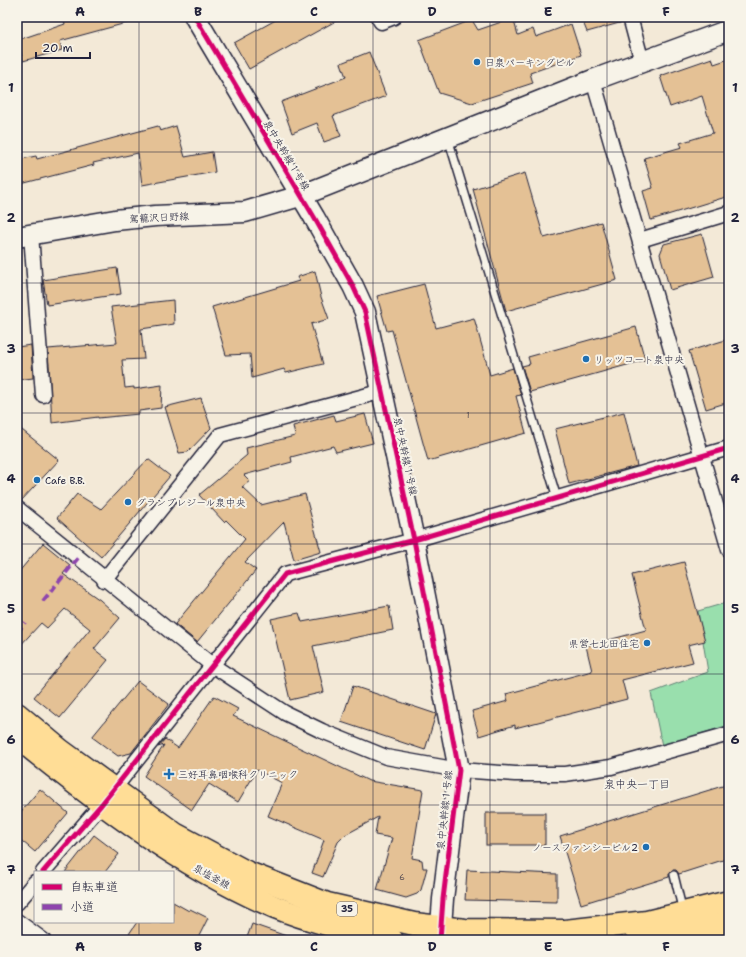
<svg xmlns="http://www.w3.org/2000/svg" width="746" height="957" font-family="'Shantell Sans','Klee One',sans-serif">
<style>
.green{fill:#99dfad;stroke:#5e8074}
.building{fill:#e4c195;stroke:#22223b}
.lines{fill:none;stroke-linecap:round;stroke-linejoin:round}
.lane-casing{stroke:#22223b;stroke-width:10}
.street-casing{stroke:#22223b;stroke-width:17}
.secondary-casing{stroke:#22223b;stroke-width:23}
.primary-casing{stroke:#22223b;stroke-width:25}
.lane{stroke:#f7f3e8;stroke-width:7}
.street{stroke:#f7f3e8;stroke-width:14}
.secondary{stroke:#f7f3e8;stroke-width:20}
.primary{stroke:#ffdd96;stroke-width:22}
.quiet{stroke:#8e44ad;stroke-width:4;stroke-dasharray:8 4;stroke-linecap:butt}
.cycleway-casing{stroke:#f7f3e8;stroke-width:8}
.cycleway{stroke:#d6006c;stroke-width:5}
.grid{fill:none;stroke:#22223b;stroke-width:1;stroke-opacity:0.55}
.poi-dot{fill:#1f6fb2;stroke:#f7f3e8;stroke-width:1.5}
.labels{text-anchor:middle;stroke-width:4;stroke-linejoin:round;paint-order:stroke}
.number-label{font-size:8px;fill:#524a52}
.shield{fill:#f7f3e8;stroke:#62616f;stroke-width:1}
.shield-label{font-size:9px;font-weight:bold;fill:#22223b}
.poi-label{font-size:10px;fill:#22223b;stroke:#f7f3e8;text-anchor:start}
.street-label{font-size:10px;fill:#22223b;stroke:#f7f3e8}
.neighbourhood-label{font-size:11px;fill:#22223b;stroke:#f7f3e8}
.neatline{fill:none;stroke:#22223b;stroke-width:1.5}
.grid-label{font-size:13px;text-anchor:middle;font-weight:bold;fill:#22223b}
</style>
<rect width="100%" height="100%" fill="#f3e9d7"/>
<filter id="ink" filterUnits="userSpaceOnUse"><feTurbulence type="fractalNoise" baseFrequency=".025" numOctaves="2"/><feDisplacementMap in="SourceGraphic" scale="8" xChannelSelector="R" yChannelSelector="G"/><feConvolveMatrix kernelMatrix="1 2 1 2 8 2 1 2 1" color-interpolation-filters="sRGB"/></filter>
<g filter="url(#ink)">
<polygon class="green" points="729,602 729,725 662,746 651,693 708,672 698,611"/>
<g class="building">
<polygon points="77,17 129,17 130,22 60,41 62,50 23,61 18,40 65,24 64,21"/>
<polygon points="281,17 343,17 249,69 234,43"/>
<polygon points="581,17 622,17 623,22 587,32"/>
<polygon points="513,18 518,35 533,29 536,37 571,24 581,55 530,73 533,83 472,103 439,93 419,40 472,20 478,30"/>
<polygon points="369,52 386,96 333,116 341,136 324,142 317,123 292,133 281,102 346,77 341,63"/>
<polygon points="712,58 714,64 729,59 729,196 651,220 643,191 653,188 644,158 682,147 680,143 713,133 702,96 670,107 660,76"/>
<polygon points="158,126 160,131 176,126 185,157 212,152 215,172 142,185 138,153 93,163 94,165 17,185 17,160 36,156 37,159"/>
<polygon points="525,173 544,238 601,222 617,280 506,311 473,189"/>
<polygon points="702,234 714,277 670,290 660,254 664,244"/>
<polygon points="117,268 121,294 47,305 43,280"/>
<polygon points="315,271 321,297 329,319 311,324 323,364 286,373 284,369 252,378 250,354 226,355 212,307 299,281 297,277"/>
<polygon points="424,284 436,328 474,318 490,375 513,368 521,395 516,396 526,433 428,461 392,330 387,331 377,296"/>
<polygon points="173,300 174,324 141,329 144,359 122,360 125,388 134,387 134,389 162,385 161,408 139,411 139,414 98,418 98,417 52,423 48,349 117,343 111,307"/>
<polygon points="636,327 645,360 530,392 522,366 530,364 528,357"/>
<polygon points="729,339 729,402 706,409 689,351"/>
<polygon points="31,345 33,378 17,380 17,347"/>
<polygon points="201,398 211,428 188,452 179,453 165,407"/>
<polygon points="624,412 637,466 569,484 555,429"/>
<polygon points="365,414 373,443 336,452 333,446 291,457 292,462 244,475 250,481 242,487 261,505 305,494 321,552 294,560 284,522 245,562 256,570 197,642 175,624 245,539 226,520 224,522 199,495 247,455 246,448 295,436 293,426 334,415 336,421"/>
<polygon points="17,426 59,460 21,501 17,500"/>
<polygon points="148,459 170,476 101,557 57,518 77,494 101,509"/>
<polygon points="43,543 70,565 63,574 100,600 120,618 94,649 108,660 60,718 34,697 90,629 65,609 47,628 41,623 17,649 17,574"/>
<polygon points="684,562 705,641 688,645 693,662 622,680 627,699 515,728 515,725 479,736 472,711 508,701 506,694 592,671 586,646 646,630 632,575"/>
<polygon points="389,606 393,630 313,646 324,692 290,700 271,619 299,613 302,622"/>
<polygon points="138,681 169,704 131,753 118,756 92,737"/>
<polygon points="353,686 436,714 425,750 341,722"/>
<polygon points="214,696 238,709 233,716 369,781 423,790 412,858 422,860 423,868 427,868 421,890 417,894 406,898 377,890 392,838 375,835 378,817 345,835 338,842 323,877 312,873 324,840 268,816 282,783 257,770 238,802 209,784 192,810 144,776 164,745 158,747 165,739 178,748"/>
<polygon points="729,784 729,858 679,874 676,870 672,870 669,873 669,877 581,904 560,836"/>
<polygon points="40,789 68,813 35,852 17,837 17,816"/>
<rect x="486" y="813" width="59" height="32"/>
<polygon points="94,835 119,854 105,872 65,872"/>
<polygon points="467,870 557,874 557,902 465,900"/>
<polygon points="173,902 189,911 190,909 208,918 197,940 125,940 137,922 173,922"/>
<polygon points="252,924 292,938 292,940 246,940"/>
</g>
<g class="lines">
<defs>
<g id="lane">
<polyline points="448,138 557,498"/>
<polyline points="674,875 683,912"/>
</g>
<g id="street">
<polyline points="378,17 381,22 394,17"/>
<polyline points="630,17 642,62"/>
<polyline points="593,80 729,550"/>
<polyline points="31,234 43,395"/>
<polyline points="640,240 729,213"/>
<polyline points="17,508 212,665 285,713 322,731 386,757 459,770 515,774 565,774 611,767 729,734"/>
<polyline points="104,580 220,435 383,391"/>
<polyline points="43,872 101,805 285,574 414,540 729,448"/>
<polyline points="17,903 35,882"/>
<polyline points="17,921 43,940"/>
</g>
<g id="secondary">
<polyline points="195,17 314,217 353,286 365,312 414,540 459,770 443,899 440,940"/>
<polyline points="17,237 115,220 155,216 245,212 300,196 593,80 729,30"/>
</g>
<g id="primary">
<polyline points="17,714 60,750 175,834 248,873 327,904 414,924 465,930 565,931 647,922 729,902"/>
<path d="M17 737C98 803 179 866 275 907 312 922 353 931 392 940"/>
<polyline points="637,940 686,934 729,922"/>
</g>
</defs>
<use href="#lane" class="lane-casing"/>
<use href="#street" class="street-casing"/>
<use href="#secondary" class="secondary-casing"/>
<use href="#primary" class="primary-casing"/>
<use href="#lane" class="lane"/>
<use href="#street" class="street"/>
<use href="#secondary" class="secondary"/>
<use href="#primary" class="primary"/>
<g class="quiet">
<polyline points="43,601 78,558"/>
<polyline points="17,633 25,622"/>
</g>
<defs>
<g id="cycleway">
<polyline points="195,17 314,217 353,286 365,312 414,540 459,770 443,899 440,940"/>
<polyline points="43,872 101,805 285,574 414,540 729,448"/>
</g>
</defs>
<use href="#cycleway" class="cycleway-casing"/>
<use href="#cycleway" class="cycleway"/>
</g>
</g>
<path class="grid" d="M139 17V872M256 17V940M373 17V940M490 17V940M607 17V940M17 152H729M17 283H729M17 413H729M17 544H729M17 674H729M17 805H729M139 922V940"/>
<g class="poi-dot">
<circle cx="477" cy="62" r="4"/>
<circle cx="586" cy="359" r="4"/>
<circle cx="37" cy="480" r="4"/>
<circle cx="128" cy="502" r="4"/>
<circle cx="647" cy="643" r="4"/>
<path d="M167 768h4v4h4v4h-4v4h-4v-4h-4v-4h4z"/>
<circle cx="646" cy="847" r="4"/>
</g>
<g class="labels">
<g class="number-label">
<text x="468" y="418">1</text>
<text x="402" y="880">6</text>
</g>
<rect class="shield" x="337" y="902" width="20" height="14" rx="3"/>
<g class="shield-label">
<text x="347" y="912">35</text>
</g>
<g class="poi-label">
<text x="485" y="66">日泉パーキングビル</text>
<text x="594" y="363">リッツコート泉中央</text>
<text x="45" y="484">Cafe B.B.</text>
<text x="136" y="506">グランプレジール泉中央</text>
<text x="639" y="647" text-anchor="end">県営七北田住宅</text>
<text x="178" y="778">三好耳鼻咽喉科クリニック</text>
<text x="638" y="851" text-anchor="end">ノースファンシービル2</text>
</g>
<g class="street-label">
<text transform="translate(287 155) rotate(59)" y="4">泉中央幹線１号線</text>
<text transform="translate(159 217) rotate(-3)" y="4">駕籠沢日野線</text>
<text transform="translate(406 456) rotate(78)" y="4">泉中央幹線１号線</text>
<text transform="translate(444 810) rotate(-84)" y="4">泉中央幹線１号線</text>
<text transform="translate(212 876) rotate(29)" y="4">泉塩釜線</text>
</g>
<g class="neighbourhood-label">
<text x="637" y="788">泉中央一丁目</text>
</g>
</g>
<rect width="746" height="957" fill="none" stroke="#f7f3e8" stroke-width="44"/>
<rect x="34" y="871" width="140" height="52" fill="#f7f3e8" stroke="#a29fa3"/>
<rect x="42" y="884" width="20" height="6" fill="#d6006c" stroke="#a29fa3"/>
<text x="70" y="891" font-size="12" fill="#22223b">自転車道</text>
<rect x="42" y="904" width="20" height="6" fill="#8e44ad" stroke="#a29fa3"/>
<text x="70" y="911" font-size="12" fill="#22223b">小道</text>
<path d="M36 52v6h54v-6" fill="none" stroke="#22223b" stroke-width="2"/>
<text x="42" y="52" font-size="12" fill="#22223b" stroke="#f7f3e8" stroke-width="3" paint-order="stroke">20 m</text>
<rect x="22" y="22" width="702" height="913" class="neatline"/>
<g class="grid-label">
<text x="80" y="16">A</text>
<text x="198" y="16">B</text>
<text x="314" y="16">C</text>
<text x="432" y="16">D</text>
<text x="548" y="16">E</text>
<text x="666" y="16">F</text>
<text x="11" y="92">1</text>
<text x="735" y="92">1</text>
<text x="11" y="222">2</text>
<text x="735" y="222">2</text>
<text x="11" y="353">3</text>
<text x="735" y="353">3</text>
<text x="11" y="483">4</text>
<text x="735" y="483">4</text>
<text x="11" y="613">5</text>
<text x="735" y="613">5</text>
<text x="11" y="744">6</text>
<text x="735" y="744">6</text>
<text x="11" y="874">7</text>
<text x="735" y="874">7</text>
<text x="80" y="951">A</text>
<text x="198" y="951">B</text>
<text x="314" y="951">C</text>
<text x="432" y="951">D</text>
<text x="548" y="951">E</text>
<text x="666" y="951">F</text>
</g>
</svg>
